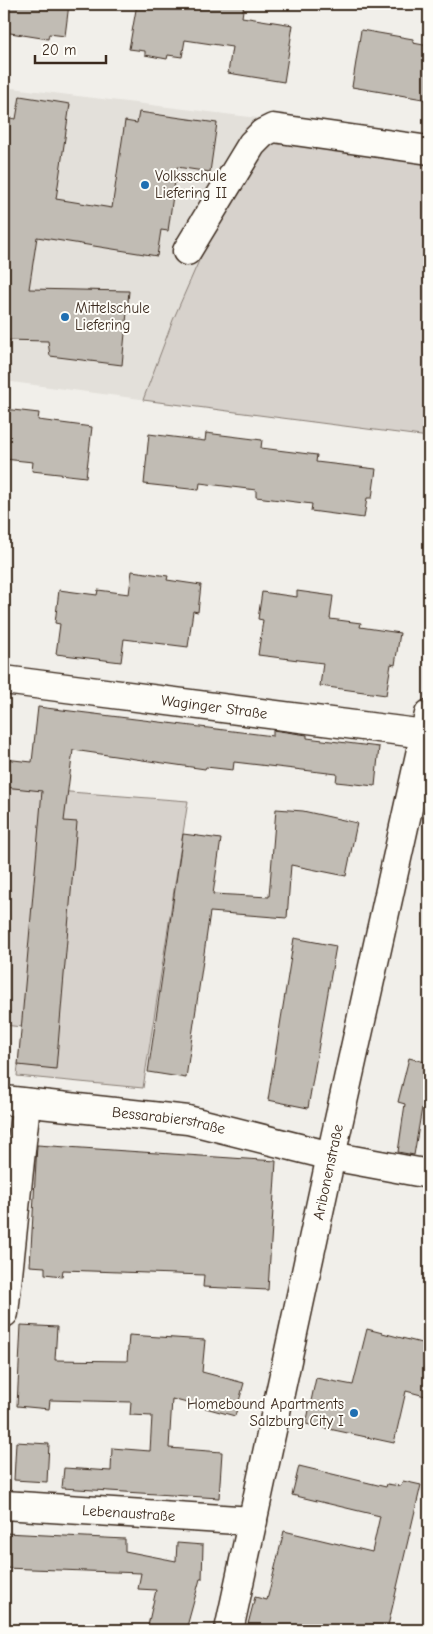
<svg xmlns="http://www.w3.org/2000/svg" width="433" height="1634" font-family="'Comic Neue',sans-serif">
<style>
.built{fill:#e3e0da}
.green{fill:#d7d2cc;stroke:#897e75}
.building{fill:#c1bcb4;stroke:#3b2a1e}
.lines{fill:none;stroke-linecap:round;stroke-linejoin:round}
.street-casing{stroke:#3b2a1e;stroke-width:31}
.secondary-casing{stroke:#3b2a1e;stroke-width:31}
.street{stroke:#fdfcf7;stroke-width:28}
.secondary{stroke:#fdfcf7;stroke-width:28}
.poi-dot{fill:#1f6fb2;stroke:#fdfcf7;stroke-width:2}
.labels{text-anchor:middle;stroke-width:4;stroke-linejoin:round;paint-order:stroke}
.poi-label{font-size:15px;fill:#3b2a1e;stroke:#fdfcf7;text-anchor:start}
.street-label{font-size:15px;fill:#3b2a1e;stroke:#fdfcf7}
</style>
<rect width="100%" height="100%" fill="#f1efea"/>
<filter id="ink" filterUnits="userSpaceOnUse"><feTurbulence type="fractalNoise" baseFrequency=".02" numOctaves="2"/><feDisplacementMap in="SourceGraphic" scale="10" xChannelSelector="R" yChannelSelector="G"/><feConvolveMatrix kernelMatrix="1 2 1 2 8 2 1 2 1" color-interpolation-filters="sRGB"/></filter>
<g filter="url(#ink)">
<polygon class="built" points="4,87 429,139 429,437 4,381"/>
<g class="green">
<polygon points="280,138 429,158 429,437 143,400 173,320 208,240 265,146"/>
<polygon points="4,787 188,801 143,1088 17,1076 22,1027 4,1025"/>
</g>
<g class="building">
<polygon points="4,4 69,4 65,36 49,34 48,39 4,32"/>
<polygon points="137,4 244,4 242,17 293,25 284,82 228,73 232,47 185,40 182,57 168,55 167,59 145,55 145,51 129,49"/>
<polygon points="361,30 413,39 413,43 429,46 429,100 352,87"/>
<polygon points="20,96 70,104 56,199 112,208 125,121 137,123 139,112 217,123 210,172 177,167 168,231 161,230 157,256 37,237 29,289 129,291 122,365 50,356 48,341 4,340 4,117 16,119"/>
<polygon points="4,409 39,413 38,420 92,427 86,477 32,471 33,462 4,459"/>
<polygon points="206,433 262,440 261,448 317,455 316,462 376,469 372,498 367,498 364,518 311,511 312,504 256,497 256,490 200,483 199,490 144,484 149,434 205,441"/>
<polygon points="132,571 168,576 167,580 201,585 198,612 193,611 188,647 124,639 121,662 56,654 60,624 55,623 59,590 97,595 98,590 129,594"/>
<polygon points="297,591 333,596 330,619 361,623 360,627 400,633 395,665 391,664 386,695 320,686 323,663 258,655 263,620 258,619 262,592 297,597"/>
<polygon points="38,707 273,736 273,730 307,735 307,738 379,747 375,786 336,782 337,774 234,762 233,770 206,767 205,769 73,750 64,821 77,822 56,1069 18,1065 42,791 4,787 4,759 32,762"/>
<polygon points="276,809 303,811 357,823 346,876 291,865 287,918 210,912 186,1078 148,1072 183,834 221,839 213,894 269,897"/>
<polygon points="294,938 336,946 308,1108 268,1100"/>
<polygon points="409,1058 429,1063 429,1110 422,1108 414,1155 398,1152 405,1104 398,1102"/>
<polygon points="37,1145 276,1161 268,1290 203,1287 204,1275 63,1270 62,1276 45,1274 45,1267 30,1266"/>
<polygon points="21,1325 57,1327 55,1360 127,1361 129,1335 205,1340 202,1372 244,1383 235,1416 172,1399 169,1448 222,1452 219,1498 62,1488 64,1468 111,1471 112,1448 150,1451 152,1416 130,1415 131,1402 50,1400 49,1409 17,1406"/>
<polygon points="367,1329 429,1345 429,1397 406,1391 394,1443 306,1424 316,1378 353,1385"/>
<polygon points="16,1442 49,1444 47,1482 14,1480"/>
<polygon points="299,1466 386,1487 387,1484 400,1486 403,1481 421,1485 387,1630 271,1630 248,1624 255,1597 267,1600 284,1531 372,1552 380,1516 292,1495"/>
<polygon points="5,1533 125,1539 125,1551 176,1561 177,1543 203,1545 202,1579 200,1579 186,1630 147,1630 156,1590 138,1589 141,1573 4,1568"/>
</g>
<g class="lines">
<defs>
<g id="street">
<polyline points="187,251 252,144 263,133 273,128 429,150"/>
<path id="s1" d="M4 680 425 734"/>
<path id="s2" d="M4 1100 188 1120 331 1156 429 714"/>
<polyline points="4,1313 26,1103"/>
<path id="s3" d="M4 1505 253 1521"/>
</g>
<polyline id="secondary" points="229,1630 331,1156 429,1174"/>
</defs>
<use href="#street" class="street-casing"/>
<use href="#secondary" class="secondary-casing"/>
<use href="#street" class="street"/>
<use href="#secondary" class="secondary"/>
</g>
</g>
<g class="poi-dot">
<circle cx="145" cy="185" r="5"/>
<circle cx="65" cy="317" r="5"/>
<circle cx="354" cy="1413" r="5"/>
</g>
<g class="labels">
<g class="poi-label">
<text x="155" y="181">Volksschule<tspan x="155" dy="17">Liefering II</tspan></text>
<text x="75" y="313">Mittelschule<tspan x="75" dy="17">Liefering</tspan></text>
<text x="344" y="1409" text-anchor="end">Homebound Apartments<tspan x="344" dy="17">Salzburg City I</tspan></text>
</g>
<g class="street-label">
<text dy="5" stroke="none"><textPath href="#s1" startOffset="212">Waginger Straße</textPath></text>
<text dy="5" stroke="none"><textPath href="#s2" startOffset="166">Bessarabierstraße</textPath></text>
<text transform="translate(328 1172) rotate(-78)" y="5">Aribonenstraße</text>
<text dy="5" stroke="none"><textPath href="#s3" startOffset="125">Lebenaustraße</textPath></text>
</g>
</g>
<rect width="433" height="1634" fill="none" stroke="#fdfcf7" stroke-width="20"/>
<rect x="10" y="10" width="413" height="1614" fill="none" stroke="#3b2a1e" stroke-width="2" filter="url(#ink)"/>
<path d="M35 55v8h71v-8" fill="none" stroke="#3b2a1e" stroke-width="2.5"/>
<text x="42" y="55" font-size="15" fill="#3b2a1e" stroke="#fdfcf7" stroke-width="4" paint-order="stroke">20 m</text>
</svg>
